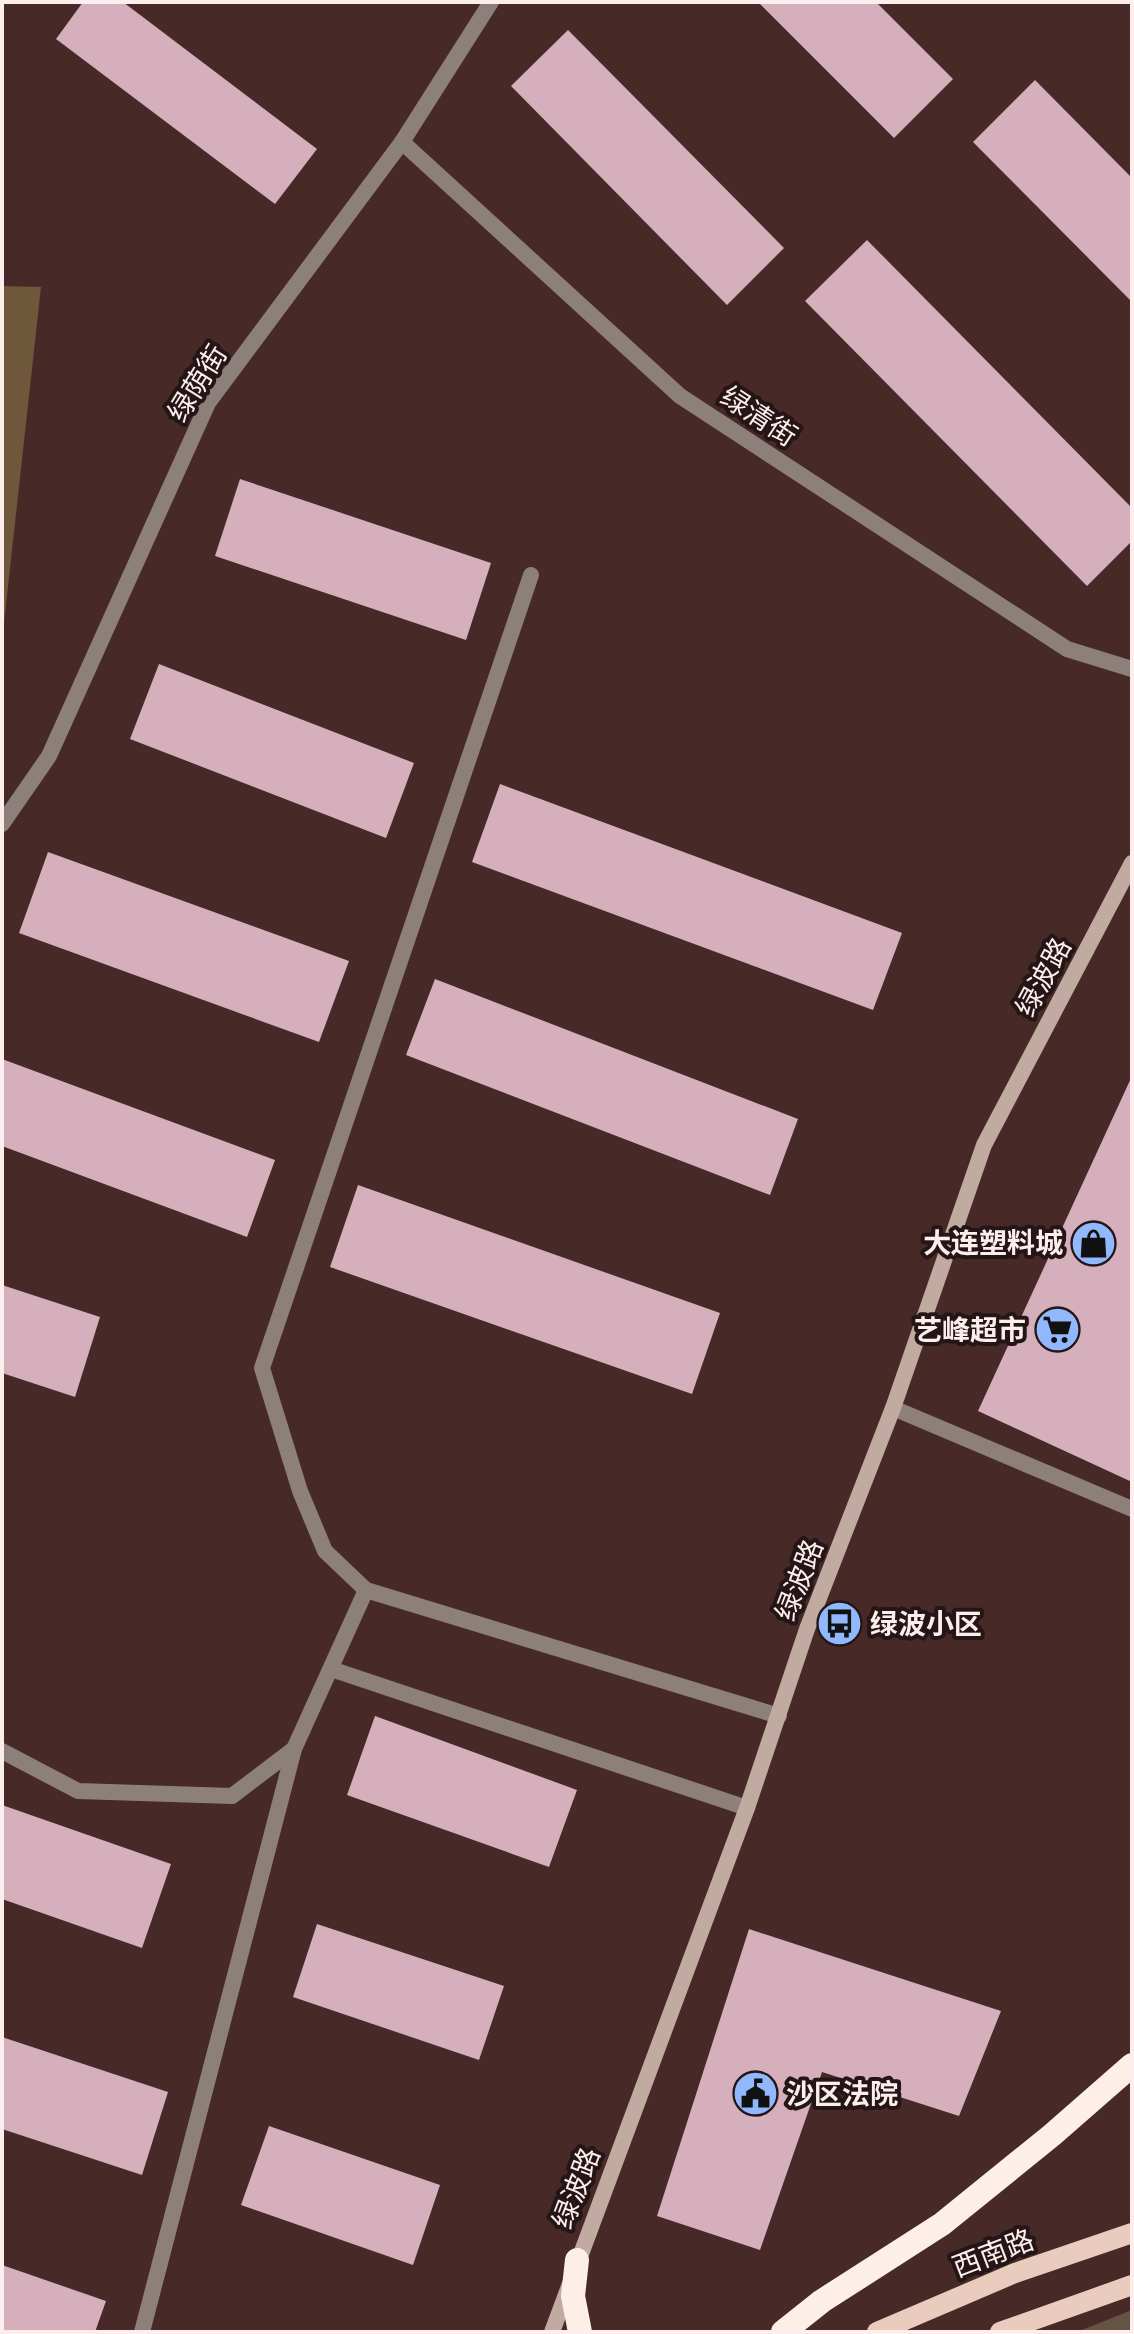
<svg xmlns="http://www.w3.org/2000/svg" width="1134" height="2334" font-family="Overpass,'Noto Sans SC',sans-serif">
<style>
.green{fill:#645443}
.forest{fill:#6f573c}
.building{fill:#d5b0bc}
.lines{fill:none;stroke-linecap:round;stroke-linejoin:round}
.lane{stroke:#8d7f79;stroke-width:16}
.street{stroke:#8d7f79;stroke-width:16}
.secondary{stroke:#c1aaa0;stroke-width:16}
.primary{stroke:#e9ccbe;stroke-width:20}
.highway{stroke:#fdefe8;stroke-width:24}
.labels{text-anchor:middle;stroke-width:8;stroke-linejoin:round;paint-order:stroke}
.street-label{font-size:28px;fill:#fdedec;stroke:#241616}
.poi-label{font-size:28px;font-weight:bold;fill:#fdedec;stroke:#241616;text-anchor:end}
</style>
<rect width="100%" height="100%" fill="#472928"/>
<polygon class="green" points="1132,2310 1132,2332 1077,2332"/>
<polygon class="forest" points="2,286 41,287 2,641"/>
<g class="building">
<polygon points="83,2 123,2 317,149 275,204 56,39"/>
<polygon points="758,2 876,2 953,79 894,138"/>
<polygon points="568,30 784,248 727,305 511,86"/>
<polygon points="1035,80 1132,178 1132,302 973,142"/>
<polygon points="867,240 1132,508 1132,541 1087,586 805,301"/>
<polygon points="240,479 491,563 466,640 215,556"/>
<polygon points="159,664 414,763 386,838 130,739"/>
<polygon points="500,784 902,933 873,1010 472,862"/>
<polygon points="48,852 349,961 319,1042 19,933"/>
<polygon points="435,979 798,1119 770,1195 406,1055"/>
<polygon points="2,1059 275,1160 247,1237 2,1146"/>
<polygon points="1132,1076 1132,1482 978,1411"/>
<polygon points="358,1185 720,1313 692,1394 330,1267"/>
<polygon points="2,1285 100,1317 75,1397 2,1373"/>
<polygon points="375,1716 577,1790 549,1867 347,1795"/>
<polygon points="2,1805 171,1864 142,1948 2,1899"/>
<polygon points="317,1924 504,1986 479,2060 293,1997"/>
<polygon points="749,1929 1001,2011 959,2116 822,2072 760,2250 657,2216"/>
<polygon points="2,2037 168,2092 142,2175 2,2129"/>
<polygon points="269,2126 440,2185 413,2265 241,2205"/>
<polygon points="2,2265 106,2301 95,2332 2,2332"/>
</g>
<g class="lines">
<g class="lane">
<polyline points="366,1590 325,1551 300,1491 262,1368 531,575"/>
<polyline points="331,1669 747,1808"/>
<polyline points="2,1751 78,1791 232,1796 294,1749"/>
<polyline points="142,2332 294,1749 366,1590 779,1716"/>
</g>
<g class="street">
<polyline points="402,142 680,396 1067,649 1132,669"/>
<polyline points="2,824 49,756 208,403 402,142 491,2"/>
<polyline points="893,1408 1132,1509"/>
</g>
<polyline class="secondary" points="552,2332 747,1808 807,1629 893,1408 984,1145 1132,863"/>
<g class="primary">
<polyline points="877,2332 1015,2273 1132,2233"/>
<polyline points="1000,2332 1132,2285"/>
</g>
<g class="highway">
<polyline points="577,2260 573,2296 580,2332"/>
<polyline points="783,2332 822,2301 942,2224 1052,2135 1132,2065"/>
</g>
</g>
<defs>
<symbol id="shop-disc" viewBox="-11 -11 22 22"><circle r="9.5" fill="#91b8fd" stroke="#241616"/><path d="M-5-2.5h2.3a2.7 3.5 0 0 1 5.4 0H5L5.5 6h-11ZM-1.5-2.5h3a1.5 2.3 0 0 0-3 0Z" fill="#111"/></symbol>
<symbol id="supermarket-disc" viewBox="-11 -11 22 22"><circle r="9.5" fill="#91b8fd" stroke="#241616"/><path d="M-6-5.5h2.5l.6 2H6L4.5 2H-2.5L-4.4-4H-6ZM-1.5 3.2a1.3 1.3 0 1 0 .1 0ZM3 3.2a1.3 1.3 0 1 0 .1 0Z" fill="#111"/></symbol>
<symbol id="bus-disc" viewBox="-11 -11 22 22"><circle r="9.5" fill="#91b8fd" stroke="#241616"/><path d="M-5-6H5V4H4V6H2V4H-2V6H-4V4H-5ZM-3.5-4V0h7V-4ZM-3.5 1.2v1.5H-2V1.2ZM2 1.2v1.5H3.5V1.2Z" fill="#111"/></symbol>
<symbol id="civic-disc" viewBox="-11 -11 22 22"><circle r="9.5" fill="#91b8fd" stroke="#241616"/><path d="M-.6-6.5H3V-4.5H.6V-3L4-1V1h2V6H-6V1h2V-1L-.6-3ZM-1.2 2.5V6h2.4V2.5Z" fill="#111"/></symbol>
</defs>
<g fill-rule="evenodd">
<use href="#shop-disc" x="1068" y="1218" width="51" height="51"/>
<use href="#supermarket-disc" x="1032" y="1304" width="51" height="51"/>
<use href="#bus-disc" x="814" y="1598" width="51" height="51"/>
<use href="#civic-disc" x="730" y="2068" width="51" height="51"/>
</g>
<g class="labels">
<g class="street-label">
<text transform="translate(197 383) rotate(-58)" y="10">绿荫街</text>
<text transform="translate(759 416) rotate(33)" y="10">绿清街</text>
<text transform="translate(1043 977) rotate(-62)" y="10">绿波路</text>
<text transform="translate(799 1580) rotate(-69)" y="10">绿波路</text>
<text transform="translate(576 2188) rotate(-69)" y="10">绿波路</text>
<text transform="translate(993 2253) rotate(-21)" y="10">西南路</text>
</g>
<g class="poi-label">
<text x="1063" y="1253">大连塑料城</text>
<text x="1026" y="1340">艺峰超市</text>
<text x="870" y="1634" text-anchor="start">绿波小区</text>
<text x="786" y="2104" text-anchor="start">沙区法院</text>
</g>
</g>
<rect width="1134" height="2334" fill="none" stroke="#fdedec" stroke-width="8"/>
</svg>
